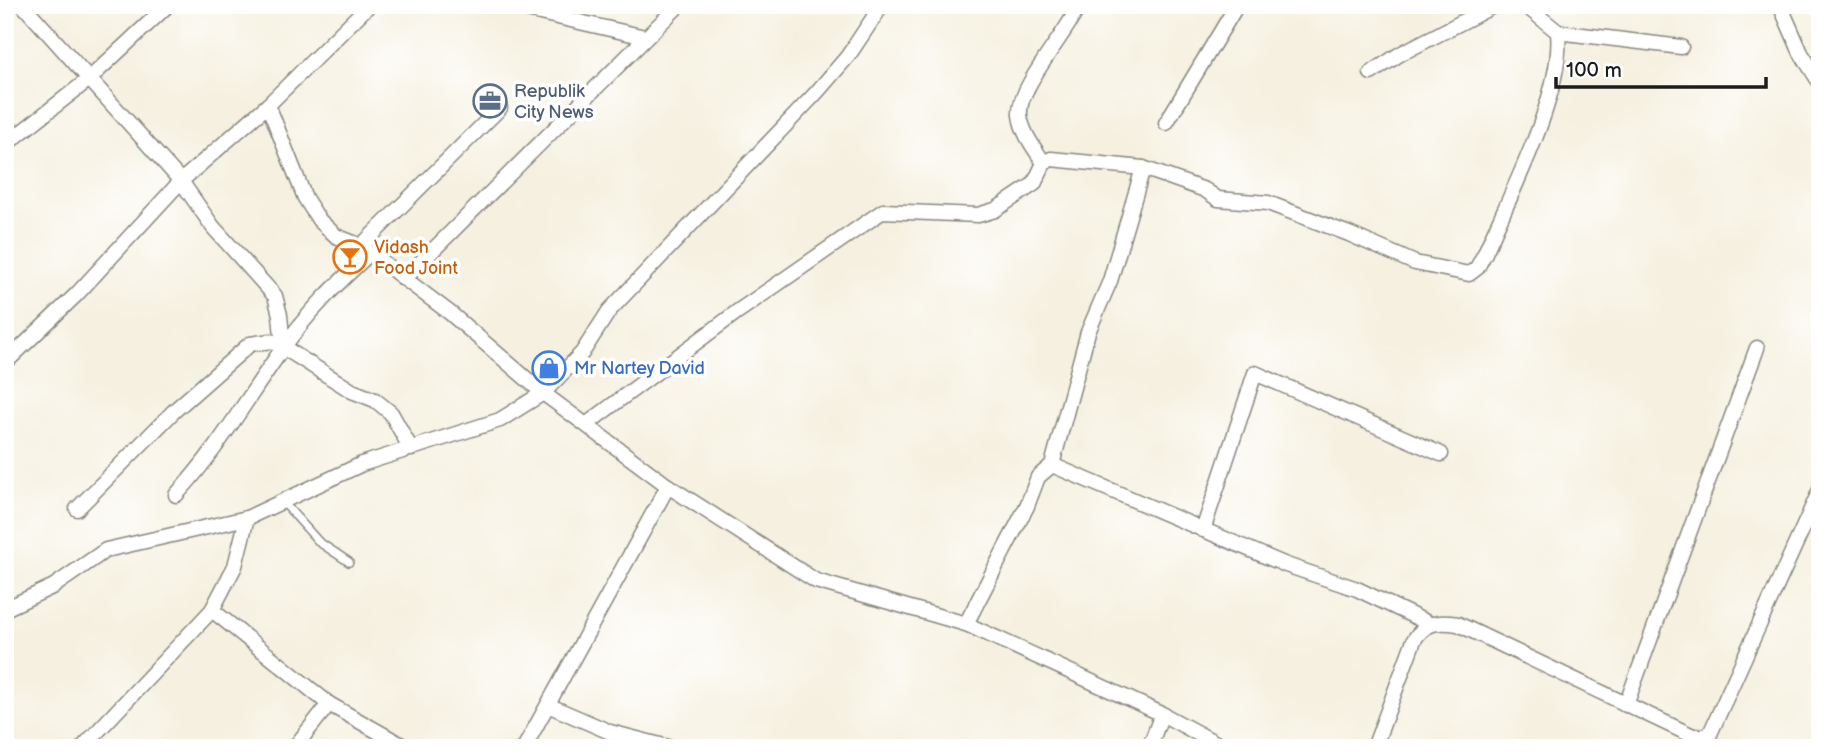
<svg xmlns="http://www.w3.org/2000/svg" width="1825" height="753" font-family="'Balsamiq Sans',sans-serif">
<style>
.lines{fill:none;stroke-linecap:round;stroke-linejoin:round}
.lane-casing{stroke:#88867e;stroke-width:10}
.street-casing{stroke:#88867e;stroke-width:17}
.lane{stroke:#fff;stroke-width:7}
.street{stroke:#fff;stroke-width:14}
.labels{text-anchor:middle;stroke-width:7;stroke-linejoin:round;paint-order:stroke}
.service-label{font-size:18px;fill:#4e5e75;stroke:#fff;text-anchor:start}
.food-label{font-size:18px;fill:#c56008;stroke:#fff;text-anchor:start}
.shop-label{font-size:18px;fill:#366cbe;stroke:#fff;text-anchor:start}
</style>
<rect width="100%" height="100%" fill="#fff"/>
<filter id="ink" filterUnits="userSpaceOnUse"><feTurbulence type="fractalNoise" baseFrequency=".0143" numOctaves="2"/><feDisplacementMap in="SourceGraphic" scale="14" xChannelSelector="R" yChannelSelector="G"/><feConvolveMatrix kernelMatrix="1 2 1 2 8 2 1 2 1" color-interpolation-filters="sRGB"/></filter>
<filter id="wash" filterUnits="userSpaceOnUse"><feTurbulence type="fractalNoise" baseFrequency=".00686" numOctaves="4" result="noise"/><feDisplacementMap in="SourceGraphic" scale="28" xChannelSelector="R" yChannelSelector="G"/><feGaussianBlur stdDeviation="1.57" result="paint"/><feColorMatrix in="noise" values="0 0 0 0 0 0 0 0 0 0 0 0 0 0 0 0 0 1.4 0 .05"/><feComposite in="paint" operator="in"/></filter>
<g filter="url(#wash)">
<rect width="100%" height="100%" fill="#f5f0df"/>
</g>
<g filter="url(#ink)">
<g class="lines">
<defs>
<polyline id="lane" points="282,501 319,542 349,562"/>
<g id="street">
<polyline points="23,5 181,181 213,227 275,296 280,315 283,347"/>
<polyline points="505,5 645,37"/>
<polyline points="1525,5 1558,32 1681,47"/>
<polyline points="1780,5 1801,53 1820,83"/>
<polyline points="1371,73 1400,54 1495,5"/>
<polyline points="268,105 305,198 319,220 336,236 361,246 450,313 543,393 668,486 816,581 966,624 1162,714 1225,748"/>
<polyline points="1166,123 1237,5"/>
<polyline points="5,145 88,80 168,5"/>
<path d="M1044 163C1035 149 1022 133 1020 115 1017 87 1068 33 1079 5"/>
<polyline points="361,246 500,108"/>
<polyline points="404,279 679,5"/>
<polyline points="5,363 77,294 181,181 268,105 369,5"/>
<path d="M587 424 737 312 883 211 978 215 995 210 1034 184 1044 163 1051 159 1143 168 1205 190 1218 199 1268 203 1349 234 1415 263 1469 274 1477 268 1485 253C1510 195 1564 93 1558 32"/>
<polyline points="1052,465 1286,565 1357,589 1430,624"/>
<path d="M176 495C218 450 247 398 283 348 308 312 338 283 369 254"/>
<polyline points="77,509 175,410 250,344 271,341 283,347 352,391 375,400 391,413 411,449"/>
<polyline points="247,518 235,566 212,610 329,704 407,748"/>
<polyline points="1203,530 1255,373 1441,454"/>
<polyline points="5,609 54,586 106,550 247,518 362,464 500,420 543,393 582,353 609,311 817,92 848,56 882,5"/>
<polyline points="966,624 1027,506 1038,477 1052,465 1088,332 1110,281 1143,168"/>
<polyline points="1626,705 1757,348"/>
<polyline points="550,706 610,732 672,748"/>
<polyline points="82,748 212,610"/>
<polyline points="294,748 329,704"/>
<polyline points="524,748 668,486"/>
<polyline points="1149,748 1162,714"/>
<path d="M1374 748 1414 640C1425 622 1438 621 1458 624L1693 736H1709L1820 490"/>
</g>
</defs>
<use href="#lane" class="lane-casing"/>
<use href="#street" class="street-casing"/>
<use href="#lane" class="lane"/>
<use href="#street" class="street"/>
</g>
</g>
<defs>
<symbol id="office-ring" viewBox="-11 -11 22 22"><circle r="9.5" fill="#fff" stroke="#5c6f8a" stroke-width="1.5"/><path d="M-6-3h4V-5.5h4V-3h4V5H-6ZM-1-4.5V-3h2v-1.5ZM-6 0V1H6V0Z" fill="#5c6f8a"/></symbol>
<symbol id="bar-ring" viewBox="-11 -11 22 22"><circle r="9.5" fill="#fff" stroke="#e8710a" stroke-width="1.5"/><path d="M-6-5H6L.8 .8V4.5H3.5V6h-7V4.5H-.8V.8Z" fill="#e8710a"/></symbol>
<symbol id="shop-ring" viewBox="-11 -11 22 22"><circle r="9.5" fill="#fff" stroke="#3f7fe0" stroke-width="1.5"/><path d="M-5-2.5h2.3a2.7 3.5 0 0 1 5.4 0H5L5.5 6h-11ZM-1.5-2.5h3a1.5 2.3 0 0 0-3 0Z" fill="#3f7fe0"/></symbol>
</defs>
<g fill-rule="evenodd">
<use href="#office-ring" x="471" y="82" width="38" height="38"/>
<use href="#bar-ring" x="331" y="238" width="38" height="38"/>
<use href="#shop-ring" x="530" y="349" width="38" height="38"/>
</g>
<g class="labels">
<g class="service-label">
<text x="514" y="97">Republik<tspan x="514" dy="21">City News</tspan></text>
</g>
<g class="food-label">
<text x="374" y="253">Vidash<tspan x="374" dy="21">Food Joint</tspan></text>
</g>
<g class="shop-label">
<text x="574" y="374">Mr Nartey David</text>
</g>
</g>
<rect width="1825" height="753" fill="none" stroke="#fff" stroke-width="28"/>
<path d="M1556 77v10h210v-10" fill="none" stroke="#1c1c1c" stroke-width="3.5"/>
<text x="1566" y="77" font-size="21" fill="#1c1c1c" stroke="#ffffff" stroke-width="5" paint-order="stroke">100 m</text>
</svg>
